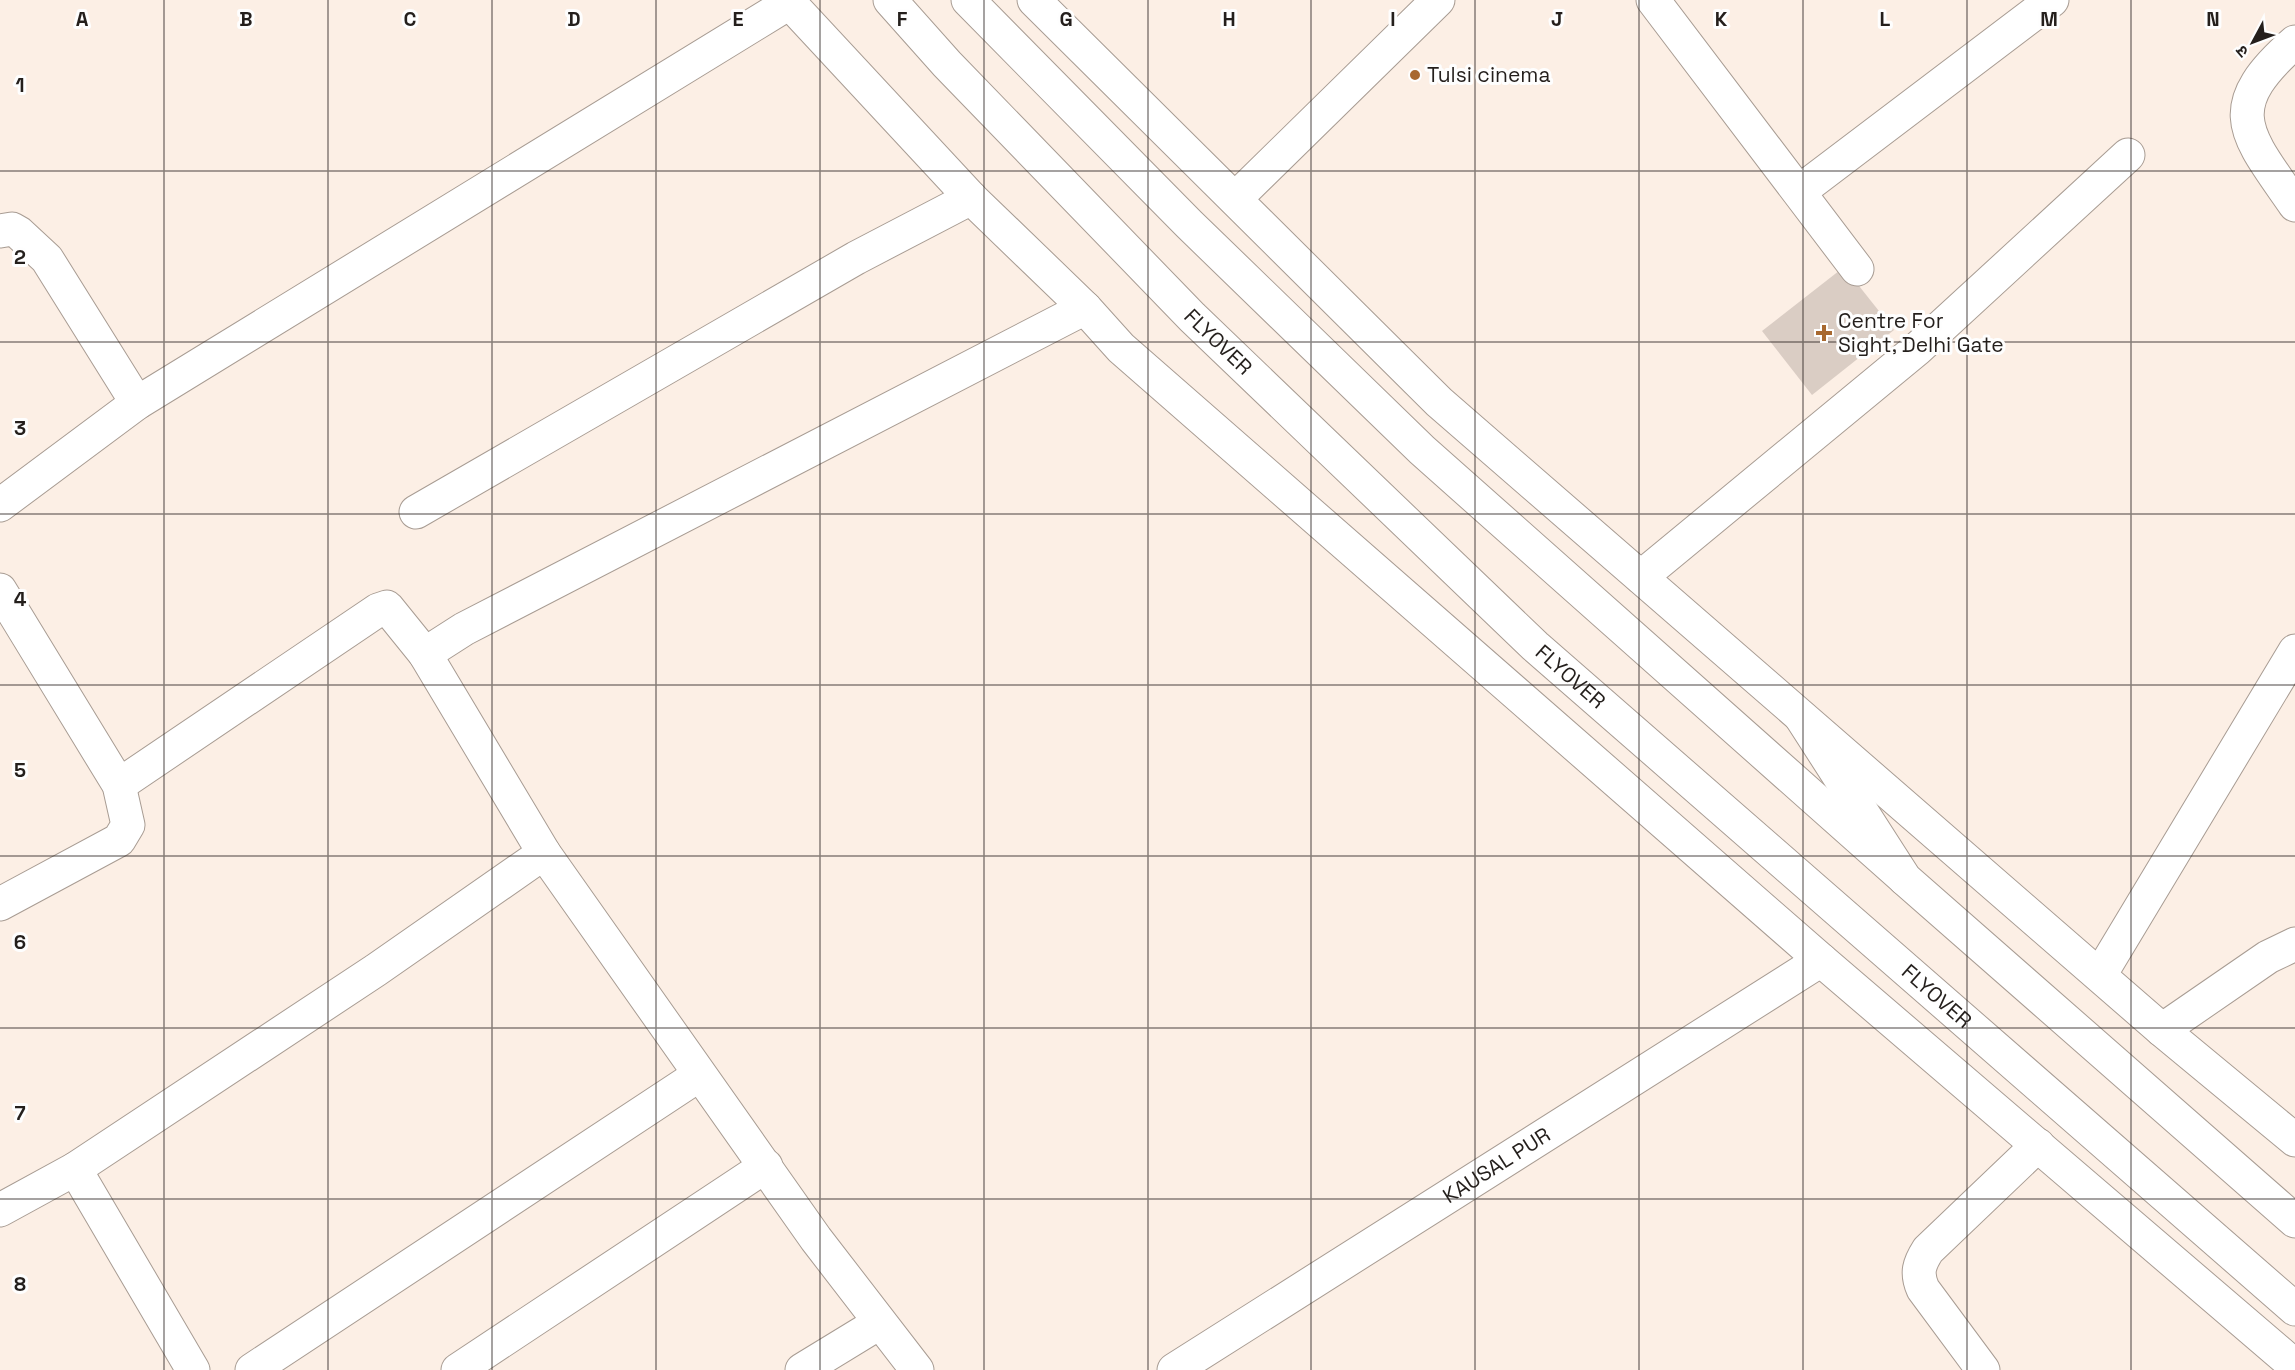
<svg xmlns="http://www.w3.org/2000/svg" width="2295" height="1370" font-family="'Space Grotesk','Noto Sans Devanagari',sans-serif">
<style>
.building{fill:#dacdc4}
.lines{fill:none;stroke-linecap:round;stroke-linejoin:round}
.minor-casing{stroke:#a89c93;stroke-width:35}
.major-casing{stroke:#a89c93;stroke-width:35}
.highway-casing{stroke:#a89c93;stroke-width:35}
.minor{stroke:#fff;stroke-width:33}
.major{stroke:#fff;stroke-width:33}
.highway{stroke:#fff;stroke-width:33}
.grid{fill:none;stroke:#241f1c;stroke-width:1.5;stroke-opacity:0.55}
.poi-dot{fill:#a86930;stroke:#fefefe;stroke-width:2}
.labels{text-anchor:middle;stroke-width:6;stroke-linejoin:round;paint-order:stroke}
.poi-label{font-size:21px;fill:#241f1c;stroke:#fefefe;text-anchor:start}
.street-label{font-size:21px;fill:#241f1c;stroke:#fefefe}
.grid-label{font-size:20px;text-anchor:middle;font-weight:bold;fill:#241f1c;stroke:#fefefe;stroke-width:6;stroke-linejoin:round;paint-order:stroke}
</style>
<rect width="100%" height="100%" fill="#fcefe5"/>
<polygon class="building" points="1844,267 1894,330 1812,395 1762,331"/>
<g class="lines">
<defs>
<g id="minor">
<polyline points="1653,0 1857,269"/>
<path d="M2295 42C2218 109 2246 134 2295 205"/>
<polyline points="1800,191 2052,0"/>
<polyline points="1235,199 1438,0"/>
<polyline points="0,231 12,229 19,233 47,259 137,403"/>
<polyline points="0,505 137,403 789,3"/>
<polyline points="416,512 856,258 971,198"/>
<polyline points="1641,577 1916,350 2128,155"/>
<polyline points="0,590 119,785 128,825 119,840 0,904"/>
<polyline points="425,654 464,629 1085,308"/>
<polyline points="119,785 378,610 387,607 425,654 544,853 816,1239 917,1370"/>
<polyline points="2100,975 2295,651"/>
<polyline points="2162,1030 2268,957 2295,944"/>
<polyline points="75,1169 193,1370"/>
<polyline points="0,1210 75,1169 376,970 544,853"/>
<polyline points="252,1370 699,1075"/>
<polyline points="458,1370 766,1166"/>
<polyline points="802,1370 879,1323"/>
<path id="s1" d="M1174 1370 1821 960"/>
<path d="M1983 1370 1923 1289C1916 1273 1919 1264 1928 1250L2038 1145"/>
</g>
<g id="major">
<polyline points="787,0 971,198 1085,308 1121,348 1821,960 2295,1366"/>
<polyline points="1034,0 1439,402 2162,1030 2295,1140"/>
</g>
<g id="highway">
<path id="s2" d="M890 0 947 64 1192 317 1535 646 2295 1309"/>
<polyline points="968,0 1189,224 1422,450 1905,879"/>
<polyline points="1801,717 1905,879 2295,1221"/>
</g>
</defs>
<use href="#minor" class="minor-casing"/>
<use href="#major" class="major-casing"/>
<use href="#highway" class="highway-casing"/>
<use href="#minor" class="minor"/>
<use href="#major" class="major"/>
<use href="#highway" class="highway"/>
</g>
<path class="grid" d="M164 0V1370M328 0V1370M492 0V1370M656 0V1370M820 0V1370M984 0V1370M1148 0V1370M1311 0V1370M1475 0V1370M1639 0V1370M1803 0V1370M1967 0V1370M2131 0V1370M0 171H2295M0 342H2295M0 514H2295M0 685H2295M0 856H2295M0 1028H2295M0 1199H2295"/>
<g class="poi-dot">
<circle cx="1415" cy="75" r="6"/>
<path d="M1821 324h6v6h6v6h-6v6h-6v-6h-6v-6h6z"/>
</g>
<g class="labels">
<g class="poi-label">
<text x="1427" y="82">Tulsi cinema</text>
<text x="1838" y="328">Centre For<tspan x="1838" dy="24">Sight, Delhi Gate</tspan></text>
</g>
<g class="street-label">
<text dy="7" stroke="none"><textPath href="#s2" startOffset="474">FLYOVER</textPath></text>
<text dy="7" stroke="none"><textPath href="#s2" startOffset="960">FLYOVER</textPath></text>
<text dy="7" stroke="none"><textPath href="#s2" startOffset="1446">FLYOVER</textPath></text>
<text dy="7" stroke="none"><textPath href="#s1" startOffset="382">KAUSAL PUR</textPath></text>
</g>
</g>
<g class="grid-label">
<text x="82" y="26">A</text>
<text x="246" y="26">B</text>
<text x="410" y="26">C</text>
<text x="574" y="26">D</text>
<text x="738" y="26">E</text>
<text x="902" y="26">F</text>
<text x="1066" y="26">G</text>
<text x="1229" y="26">H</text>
<text x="1393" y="26">I</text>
<text x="1557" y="26">J</text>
<text x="1721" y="26">K</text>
<text x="1885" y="26">L</text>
<text x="2049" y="26">M</text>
<text x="2213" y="26">N</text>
<text x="20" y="92">1</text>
<text x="20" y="264">2</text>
<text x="20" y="435">3</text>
<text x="20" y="606">4</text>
<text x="20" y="777">5</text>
<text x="20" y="949">6</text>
<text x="20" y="1120">7</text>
<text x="20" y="1291">8</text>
</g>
<g transform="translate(2253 42) rotate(229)" stroke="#fefefe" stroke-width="4.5" paint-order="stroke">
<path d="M0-4.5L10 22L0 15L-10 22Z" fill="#241f1c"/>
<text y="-9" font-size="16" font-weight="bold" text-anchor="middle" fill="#241f1c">उ</text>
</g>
</svg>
